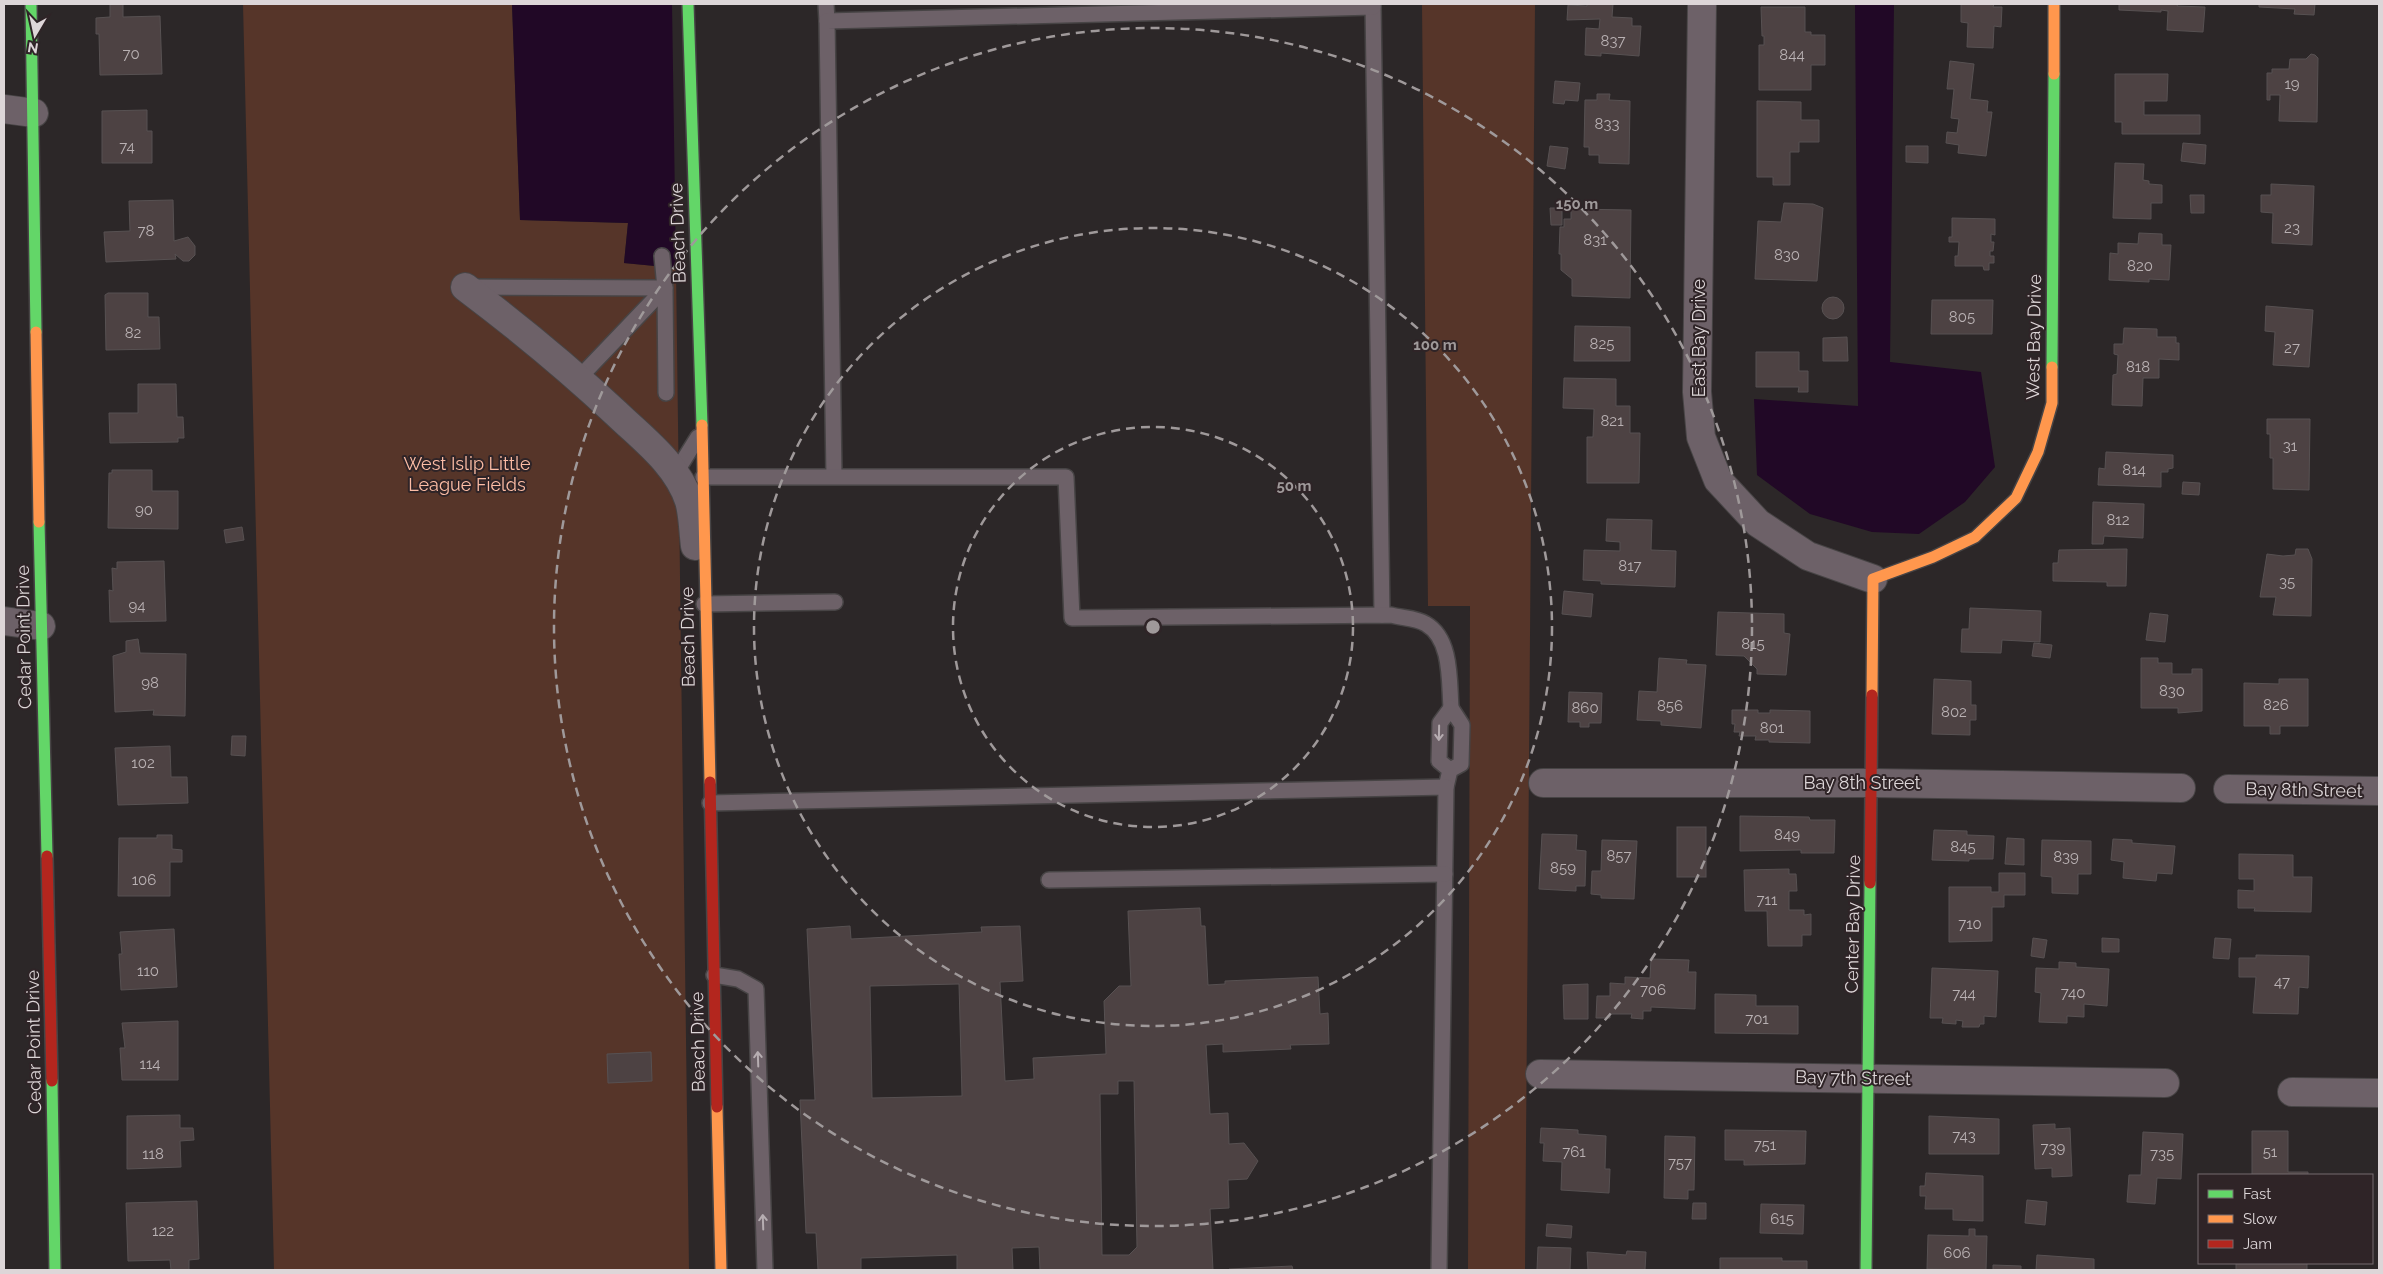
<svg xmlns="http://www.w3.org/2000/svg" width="2383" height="1274" font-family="Raleway,sans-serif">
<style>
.green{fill:#563529}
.water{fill:#210826}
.building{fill:#4d4243;stroke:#575152;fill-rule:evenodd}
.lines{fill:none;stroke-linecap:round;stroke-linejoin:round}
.lane-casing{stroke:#474445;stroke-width:18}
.street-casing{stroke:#474445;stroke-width:30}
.fast-casing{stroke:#474445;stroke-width:14}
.slow-casing{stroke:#474445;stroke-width:14}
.jam-casing{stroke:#474445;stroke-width:14}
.lane{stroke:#6d6168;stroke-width:15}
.street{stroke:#6d6168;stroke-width:28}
.fast{stroke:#63d668;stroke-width:11}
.slow{stroke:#ff974d;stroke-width:11}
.jam{stroke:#b3261e;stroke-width:11}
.oneway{stroke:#b6adb1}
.ring{fill:none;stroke:#9f999a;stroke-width:2.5;stroke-dasharray:9 6}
.labels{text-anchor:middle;stroke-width:4;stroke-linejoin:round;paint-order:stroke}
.number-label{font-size:15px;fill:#b9b1b3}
.street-label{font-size:18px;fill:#ddd6d8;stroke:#2f2427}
.park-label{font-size:18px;fill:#fdbda5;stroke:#2f2427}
.centre{fill:#9f999a;stroke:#2f2427;stroke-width:2.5}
.ring-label{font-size:15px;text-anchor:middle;font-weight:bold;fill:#9f999a;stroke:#2f2427;stroke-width:4;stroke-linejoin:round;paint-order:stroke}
</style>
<rect width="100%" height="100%" fill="#2c2728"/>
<g class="green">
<polygon points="243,4 512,4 520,220 628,223 624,263 676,268 689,1270 274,1270"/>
<polygon points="1422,4 1535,4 1525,1270 1468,1270 1470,606 1428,606"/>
</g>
<g class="water">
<polygon points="512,4 672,4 676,268 624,263 628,223 520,220"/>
<polygon points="1855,4 1894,4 1890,362 1981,372 1995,467 1965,502 1919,534 1872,532 1810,514 1757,475 1754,399 1858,406"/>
</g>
<g class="building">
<polygon points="110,4 123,4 123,17 160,16 162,74 100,75 99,34 96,34 96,18 110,17"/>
<polygon points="1587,4 1613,4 1612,17 1632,18 1632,26 1641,26 1639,56 1601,53 1601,56 1585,55 1586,28 1599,29 1600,19 1567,20 1568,5 1587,6"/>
<polygon points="1961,4 1994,4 1993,7 2002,7 2001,27 1994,26 1993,48 1967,47 1968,23 1961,22"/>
<polygon points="2119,4 2178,4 2177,6 2205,7 2203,32 2167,30 2168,11 2161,10 2161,12 2119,10"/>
<polygon points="2259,4 2315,4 2314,15 2294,14 2295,9 2259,7"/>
<polygon points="1761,7 1805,7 1805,32 1811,32 1811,35 1825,35 1825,65 1811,65 1811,90 1759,90 1759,45 1764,45 1764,36 1762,36"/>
<polygon points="2311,54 2315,55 2318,58 2317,122 2279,121 2280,95 2270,95 2270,100 2267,100 2267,73 2272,73 2272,69 2289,69 2290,59 2306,59"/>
<polygon points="1950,61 1974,64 1970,99 1988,101 1987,112 1992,112 1986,156 1958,153 1959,145 1946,143 1947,132 1957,133 1959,119 1951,118 1954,89 1947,89"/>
<polygon points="2115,74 2168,74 2167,101 2144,101 2144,115 2200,115 2200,134 2122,134 2122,122 2115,122"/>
<polygon points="1555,81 1580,83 1578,101 1565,100 1564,104 1553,103"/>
<polygon points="1597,94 1610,94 1609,100 1630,101 1629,164 1599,163 1599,155 1589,155 1589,147 1584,147 1585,100 1597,100"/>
<polygon points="1757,101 1801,102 1801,120 1819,120 1819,142 1799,142 1799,152 1790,152 1790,185 1773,185 1773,177 1757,177"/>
<polygon points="147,110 147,131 152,131 152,163 102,163 102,111"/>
<polygon points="2183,143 2206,145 2205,164 2181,161"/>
<polygon points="1550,146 1568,148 1565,169 1547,166"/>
<polygon points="1906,146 1928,146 1928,163 1906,162"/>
<polygon points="2115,163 2144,164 2143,180 2149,181 2149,184 2162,185 2162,203 2151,203 2151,219 2113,218"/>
<polygon points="2271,184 2314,186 2312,245 2272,243 2273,213 2261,212 2261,195 2271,195"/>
<polygon points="2190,195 2204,195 2204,213 2191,213"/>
<polygon points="173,200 174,241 188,237 195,246 195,255 189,261 183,261 175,254 176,259 106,262 104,232 130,231 129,201"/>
<polygon points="1784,203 1813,204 1823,208 1817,281 1755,279 1758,221 1781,222"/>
<polygon points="1550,208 1562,208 1562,225 1551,225"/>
<polygon points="1571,209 1631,210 1630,298 1572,296 1572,279 1561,270 1561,254 1559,254 1560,227 1564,227 1564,219 1571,219"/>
<polygon points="1952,218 1995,219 1995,235 1991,234 1991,242 1994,242 1993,251 1990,251 1990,256 1994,256 1994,263 1989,263 1989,270 1984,270 1983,266 1955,266 1955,256 1958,256 1959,242 1949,242 1949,237 1952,237"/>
<polygon points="2139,233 2162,234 2162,245 2171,245 2169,280 2149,279 2149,282 2109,280 2110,253 2118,254 2118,243 2138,244"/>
<polygon points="108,293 148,293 148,317 159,317 160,349 106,350 105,295"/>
<circle cx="1833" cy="308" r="11"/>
<polygon points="1932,300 1993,300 1992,334 1931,334"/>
<polygon points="2266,306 2313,310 2309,367 2273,365 2275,332 2265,331"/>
<polygon points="1575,326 1630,327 1630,361 1574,361"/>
<polygon points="2124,328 2157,329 2157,337 2176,337 2176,343 2179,343 2179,360 2159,359 2159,378 2143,378 2142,406 2112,405 2113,375 2117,374 2118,355 2114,354 2114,344 2123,344"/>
<polygon points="1847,337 1848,361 1823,361 1823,338"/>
<polygon points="1756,352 1799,352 1799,371 1808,371 1808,392 1798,392 1799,387 1756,387"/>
<polygon points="1564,378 1616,379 1616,406 1630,406 1630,433 1640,433 1639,483 1587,483 1587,437 1593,437 1594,409 1563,408"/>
<polygon points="138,384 176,384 177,417 183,417 184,438 178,438 178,442 110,443 109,413 138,413"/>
<polygon points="2267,419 2310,419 2309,490 2273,489 2273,458 2270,458 2270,434 2267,434"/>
<polygon points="2106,452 2173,455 2173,468 2168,469 2168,472 2161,472 2161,487 2098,485 2099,468 2105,469"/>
<polygon points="112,470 152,470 152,491 178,491 178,529 108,528 109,473 112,473"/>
<polygon points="2183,482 2200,483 2199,495 2182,494"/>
<polygon points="2093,502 2144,504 2143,538 2104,536 2103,544 2092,544"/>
<polygon points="1607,519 1652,520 1651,550 1676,551 1675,587 1601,584 1601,581 1583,580 1584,550 1620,551 1620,542 1606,541"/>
<polygon points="242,527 244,540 226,543 224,530"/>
<polygon points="2127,549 2126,586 2107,586 2107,582 2053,581 2053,563 2058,563 2059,550"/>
<polygon points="2296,549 2308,549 2312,559 2311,616 2273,615 2276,597 2260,597 2267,554 2283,556 2295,555"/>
<polygon points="164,561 166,621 110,622 109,590 113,591 112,568 117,569 117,562"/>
<polygon points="1564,591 1593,594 1591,617 1562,614"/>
<polygon points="1970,608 2041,611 2040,642 2002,640 2001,653 1961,652 1962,629 1969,629"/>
<polygon points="1718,612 1784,614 1784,633 1790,634 1786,675 1757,674 1757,669 1744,656 1716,655"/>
<polygon points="2150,613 2168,615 2165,642 2146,640"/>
<polygon points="138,639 140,653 186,654 185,716 153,715 154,710 115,712 113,656 126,652 126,641"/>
<polygon points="2034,643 2052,645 2050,658 2032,656"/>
<polygon points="1659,658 1687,660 1686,664 1706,665 1701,728 1661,725 1661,721 1637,720 1639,691 1657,692"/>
<polygon points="2141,658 2158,658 2158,663 2172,663 2172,674 2192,674 2192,669 2202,669 2202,711 2178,713 2178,708 2141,708"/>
<polygon points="1934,679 1971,681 1971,705 1976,705 1976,720 1970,720 1970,735 1932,734"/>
<polygon points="2279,679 2308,679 2308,726 2280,726 2280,734 2270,734 2270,726 2244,726 2244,683 2279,684"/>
<polygon points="1569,692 1602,693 1601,723 1589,723 1589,727 1580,727 1580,722 1568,722"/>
<polygon points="1732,710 1758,710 1758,713 1770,713 1770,710 1810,711 1810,743 1769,742 1769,740 1755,740 1756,736 1739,736 1740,732 1734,732 1735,724 1732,724"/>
<polygon points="232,736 246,736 245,756 231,755"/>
<polygon points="170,746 171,777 187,777 188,803 118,805 115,748"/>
<polygon points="1740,816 1809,817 1810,820 1835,820 1834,853 1801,853 1801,850 1740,851"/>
<rect x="1677" y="827" width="29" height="50"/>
<polygon points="1934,830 1967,831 1967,835 1994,836 1993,859 1969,859 1969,861 1932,860"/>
<polygon points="1542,834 1577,835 1576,850 1586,851 1585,886 1576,886 1576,891 1539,889"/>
<polygon points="157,835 172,835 172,849 182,850 182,862 170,862 170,896 118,896 119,838 157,838"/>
<polygon points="2007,838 2024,839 2024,865 2005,864"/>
<polygon points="2113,839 2132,840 2132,843 2175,846 2172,874 2157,873 2156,881 2123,878 2124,862 2111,860"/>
<polygon points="1602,840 1637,841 1634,899 1601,898 1601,895 1591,894 1592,871 1601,871"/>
<polygon points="2042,840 2091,841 2091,874 2078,874 2078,894 2052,893 2052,877 2041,876"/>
<polygon points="2239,854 2293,855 2293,877 2312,877 2311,912 2254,911 2255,908 2238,908 2238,890 2254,891 2254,879 2239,879"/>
<polygon points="1789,869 1789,874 1796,874 1797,891 1789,891 1789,910 1804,910 1804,915 1811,914 1811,935 1802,935 1802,946 1768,946 1767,911 1745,911 1744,870"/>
<polygon points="1999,873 2025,873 2025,895 2004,895 2004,907 1992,907 1992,941 1949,942 1949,887 1991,887 1991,892 1999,892"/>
<path d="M1200 908 1201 926H1205L1208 985 1225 984V981L1318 977 1320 1014 1328 1013 1329 1044 1290 1045 1291 1049 1223 1052V1044L1206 1045 1210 1114 1228 1113 1229 1144 1244 1143 1258 1161 1247 1179 1228 1180 1229 1208 1210 1209 1213 1270H1040L1039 1247 1012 1248 1013 1270H957V1255L861 1258V1270H818L816 1233H806L800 1100H815L807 929 850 926 851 939 982 932 981 927 1020 926 1023 981 1000 982 1005 1081 1034 1079 1033 1058 1106 1054 1104 1001 1119 986H1131L1128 911ZM959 984 962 1096 872 1098 870 986ZM1118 1081H1134L1137 1247 1129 1255H1102L1100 1094H1118Z"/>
<polygon points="174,929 177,987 121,990 119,954 122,954 120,932"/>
<polygon points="2033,938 2047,940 2044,958 2031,956"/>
<polygon points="2102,938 2119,939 2119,952 2102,952"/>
<polygon points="2215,938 2231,939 2229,959 2213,958"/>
<polygon points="2256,955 2309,956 2308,988 2299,987 2298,1014 2253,1013 2256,977 2239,977 2239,958 2256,958"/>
<polygon points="1651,959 1689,960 1688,972 1696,972 1695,1009 1651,1007 1651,1011 1643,1011 1643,1019 1631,1018 1632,1014 1610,1014 1610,1018 1596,1018 1597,996 1610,996 1610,983 1625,984 1625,977 1650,978"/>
<polygon points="2059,962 2076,963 2076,967 2109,969 2107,1006 2084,1004 2084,1017 2067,1016 2067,1023 2039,1022 2041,993 2035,992 2036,968 2059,969"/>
<polygon points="1932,968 1998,971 1996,1017 1984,1016 1984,1024 1980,1024 1979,1027 1962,1027 1963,1021 1956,1020 1956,1024 1942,1023 1943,1018 1930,1018"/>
<polygon points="1588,984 1588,1019 1564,1019 1563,985"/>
<polygon points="1715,994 1756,995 1756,1006 1798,1006 1798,1034 1715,1033"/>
<polygon points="178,1021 178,1080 122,1080 120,1048 125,1048 122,1023"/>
<polygon points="651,1052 652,1081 608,1083 607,1054"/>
<polygon points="180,1115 180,1128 193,1128 194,1140 180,1141 181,1167 127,1169 127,1116"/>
<polygon points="1929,1116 1999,1119 1999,1154 1929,1154"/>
<polygon points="2055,1124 2055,1129 2070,1128 2072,1176 2052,1177 2052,1168 2035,1169 2033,1125"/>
<polygon points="1541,1128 1578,1130 1578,1134 1606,1136 1605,1169 1610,1169 1609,1193 1561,1190 1562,1162 1543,1161 1544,1143 1540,1143"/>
<polygon points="1725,1130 1806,1131 1805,1164 1744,1165 1744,1160 1725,1160"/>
<polygon points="2252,1131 2288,1131 2288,1172 2308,1172 2308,1175 2252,1175"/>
<polygon points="2143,1132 2183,1134 2181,1179 2157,1178 2155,1204 2127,1202 2129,1175 2141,1175"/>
<polygon points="1665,1136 1695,1137 1694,1190 1688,1190 1688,1199 1664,1198"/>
<polygon points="1926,1173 1983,1176 1983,1221 1953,1220 1953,1209 1925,1209 1926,1196 1920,1196 1920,1186 1925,1186"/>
<polygon points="2027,1200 2047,1202 2045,1225 2025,1223"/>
<polygon points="197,1201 199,1259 189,1260 189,1270 171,1270 170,1260 128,1261 126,1203"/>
<polygon points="1693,1203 1706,1203 1706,1219 1692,1219"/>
<polygon points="1761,1204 1804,1205 1803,1234 1760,1233"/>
<polygon points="1547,1224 1572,1226 1571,1238 1546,1236"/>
<polygon points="1969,1229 1975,1229 1975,1236 1987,1236 1986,1270 1927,1269 1928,1235 1969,1236"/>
<polygon points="1538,1247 1571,1248 1570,1270 1537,1270"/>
<polygon points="1627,1251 1646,1252 1645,1270 1588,1270 1587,1252 1626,1255"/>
<polygon points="2037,1255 2094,1259 2094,1270 2036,1270"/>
<polygon points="1720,1258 1782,1258 1782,1261 1807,1261 1807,1270 1720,1270"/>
<rect x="2236" y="1263" width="71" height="7"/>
<polygon points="1993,1265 2021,1266 2021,1270 1993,1270"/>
<polygon points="1292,1266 1293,1270 1230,1270 1229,1269"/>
</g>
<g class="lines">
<defs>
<g id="lane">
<polyline points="826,4 827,21"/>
<polyline points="1373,4 1382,615"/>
<polyline points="468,287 665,288 666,393"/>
<polyline points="579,378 665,288 662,256"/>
<polyline points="675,474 698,437"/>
<polyline points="834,476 827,21 1373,7"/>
<path d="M703 477H1066L1072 618 1391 615C1401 618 1417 618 1426 624 1452 639 1449 681 1451 708"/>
<polyline points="704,604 835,602"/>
<polyline points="1446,787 1450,770 1461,764 1462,725 1451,708 1440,723 1439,761 1450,770"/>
<polyline points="710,803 1446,787 1439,1270"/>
<polyline points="1049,880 1445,874"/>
<polyline points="714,975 738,979 756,989 765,1270"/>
</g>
<g id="street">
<polyline points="1702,4 1697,392 1701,437 1718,480 1758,523 1808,556 1873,579"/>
<polyline points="4,109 34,113"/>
<path d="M465 287C518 327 568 368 617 414 643 439 677 464 689 501 693 514 693 531 695 546"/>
<polyline points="4,621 41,626"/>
<polyline points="1543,783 1872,783 2181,788"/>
<polyline points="2228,789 2379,791"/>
<polyline points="1540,1074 2165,1083"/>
<polyline points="2292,1092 2379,1093"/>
</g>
<g id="fast">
<polyline points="31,4 36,332"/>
<polyline points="688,4 702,425"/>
<polyline points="2052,367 2054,74"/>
<polyline points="39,522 47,856"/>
<polyline points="52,1081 55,1270"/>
<polyline points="1866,1270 1870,883"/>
</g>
<g id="slow">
<polyline points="2054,74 2054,4"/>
<polyline points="36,332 39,522"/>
<polyline points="702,425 710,782"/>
<polyline points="1872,695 1873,579 1933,557 1975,537 2016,498 2038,452 2052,403 2052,367"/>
<polyline points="717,1107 721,1270"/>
</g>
<g id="jam">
<polyline points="710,782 717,1107"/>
<polyline points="47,856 52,1081"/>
<polyline points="1870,883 1872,695"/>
</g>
</defs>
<use href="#lane" class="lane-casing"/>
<use href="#street" class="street-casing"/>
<use href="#fast" class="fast-casing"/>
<use href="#slow" class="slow-casing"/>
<use href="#jam" class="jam-casing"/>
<use href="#lane" class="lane"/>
<use href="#street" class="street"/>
<use href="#fast" class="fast"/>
<use href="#slow" class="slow"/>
<use href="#jam" class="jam"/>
</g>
<defs><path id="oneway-shaft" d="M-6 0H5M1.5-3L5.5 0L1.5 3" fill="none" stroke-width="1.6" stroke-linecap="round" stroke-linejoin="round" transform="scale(1.25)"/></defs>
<g class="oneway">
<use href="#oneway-shaft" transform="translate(1439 733) rotate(91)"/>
<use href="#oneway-shaft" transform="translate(758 1059) rotate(-92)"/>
<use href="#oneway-shaft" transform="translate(763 1222) rotate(-92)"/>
</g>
<g class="ring">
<circle cx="1153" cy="627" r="200"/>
<circle cx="1153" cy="627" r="399"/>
<circle cx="1153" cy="627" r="599"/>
</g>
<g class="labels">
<g class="number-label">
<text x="1613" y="46">837</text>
<text x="131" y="59">70</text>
<text x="1792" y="60">844</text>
<text x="2292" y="89">19</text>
<text x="1607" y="129">833</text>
<text x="127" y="152">74</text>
<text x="2292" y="233">23</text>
<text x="146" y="236">78</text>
<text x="1595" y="245">831</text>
<text x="1787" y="260">830</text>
<text x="2140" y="271">820</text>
<text x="1962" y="322">805</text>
<text x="133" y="338">82</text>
<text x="1602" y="349">825</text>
<text x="2292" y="353">27</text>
<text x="2138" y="372">818</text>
<text x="1612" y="426">821</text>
<text x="2290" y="451">31</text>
<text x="2134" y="475">814</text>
<text x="144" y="515">90</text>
<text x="2118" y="525">812</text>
<text x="1630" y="571">817</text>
<text x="2287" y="587">35</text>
<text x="137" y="611">94</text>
<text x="1753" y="649">815</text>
<text x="150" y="688">98</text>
<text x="2172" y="696">830</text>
<text x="2276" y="710">826</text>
<text x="1670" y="711">856</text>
<text x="1585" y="713">860</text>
<text x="1954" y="717">802</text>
<text x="1772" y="733">801</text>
<text x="143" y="768">102</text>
<text x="1787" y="840">849</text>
<text x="1963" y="852">845</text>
<text x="1619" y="861">857</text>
<text x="2066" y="862">839</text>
<text x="1563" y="873">859</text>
<text x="144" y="885">106</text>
<text x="1767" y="905">711</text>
<text x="1970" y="929">710</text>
<text x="148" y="976">110</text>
<text x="2282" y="987">47</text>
<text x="1653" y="995">706</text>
<text x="2073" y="998">740</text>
<text x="1964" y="999">744</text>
<text x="1757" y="1024">701</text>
<text x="150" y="1069">114</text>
<text x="1964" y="1141">743</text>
<text x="1765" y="1150">751</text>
<text x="2053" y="1153">739</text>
<text x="1574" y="1157">761</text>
<text x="2270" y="1157">51</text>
<text x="153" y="1159">118</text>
<text x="2162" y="1159">735</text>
<text x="1680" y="1168">757</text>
<text x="1782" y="1224">615</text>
<text x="163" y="1236">122</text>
<text x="1957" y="1258">606</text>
</g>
<g class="street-label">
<text transform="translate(678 233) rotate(-92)" y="6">Beach Drive</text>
<text transform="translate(2034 337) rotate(-89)" y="6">West Bay Drive</text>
<text transform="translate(1699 338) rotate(-90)" y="6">East Bay Drive</text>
<text transform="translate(24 637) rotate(-91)" y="6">Cedar Point Drive</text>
<text transform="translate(688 637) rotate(-91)" y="6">Beach Drive</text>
<text x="1862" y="789">Bay 8th Street</text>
<text transform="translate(2304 790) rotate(1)" y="6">Bay 8th Street</text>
<text transform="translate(1853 924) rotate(-89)" y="6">Center Bay Drive</text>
<text transform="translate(34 1042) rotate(-91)" y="6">Cedar Point Drive</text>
<text transform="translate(698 1042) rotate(-91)" y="6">Beach Drive</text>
<text transform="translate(1853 1078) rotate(1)" y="6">Bay 7th Street</text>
</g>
<g class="park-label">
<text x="467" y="470">West Islip Little<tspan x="467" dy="21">League Fields</tspan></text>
</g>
</g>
<circle cx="1153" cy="627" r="8" class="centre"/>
<g class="ring-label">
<text x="1577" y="209">150 m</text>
<text x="1435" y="350">100 m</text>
<text x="1294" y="491">50 m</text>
</g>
<rect width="2383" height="1274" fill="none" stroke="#ddd6d8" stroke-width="10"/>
<rect x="2198" y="1174" width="175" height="90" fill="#2f2427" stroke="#756b6e"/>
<rect x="2208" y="1190" width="25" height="8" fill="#63d668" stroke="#756b6e"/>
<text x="2243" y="1199" font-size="15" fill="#ddd6d8">Fast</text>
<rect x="2208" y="1215" width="25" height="8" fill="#ff974d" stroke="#756b6e"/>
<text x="2243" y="1224" font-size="15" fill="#ddd6d8">Slow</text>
<rect x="2208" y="1240" width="25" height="8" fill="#b3261e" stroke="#756b6e"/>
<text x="2243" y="1249" font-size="15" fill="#ddd6d8">Jam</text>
<g transform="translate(35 35) rotate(189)" stroke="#2f2427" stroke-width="4" paint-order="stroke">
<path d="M0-4L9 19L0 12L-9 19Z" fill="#ddd6d8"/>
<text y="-8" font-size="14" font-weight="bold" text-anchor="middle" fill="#ddd6d8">N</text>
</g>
</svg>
